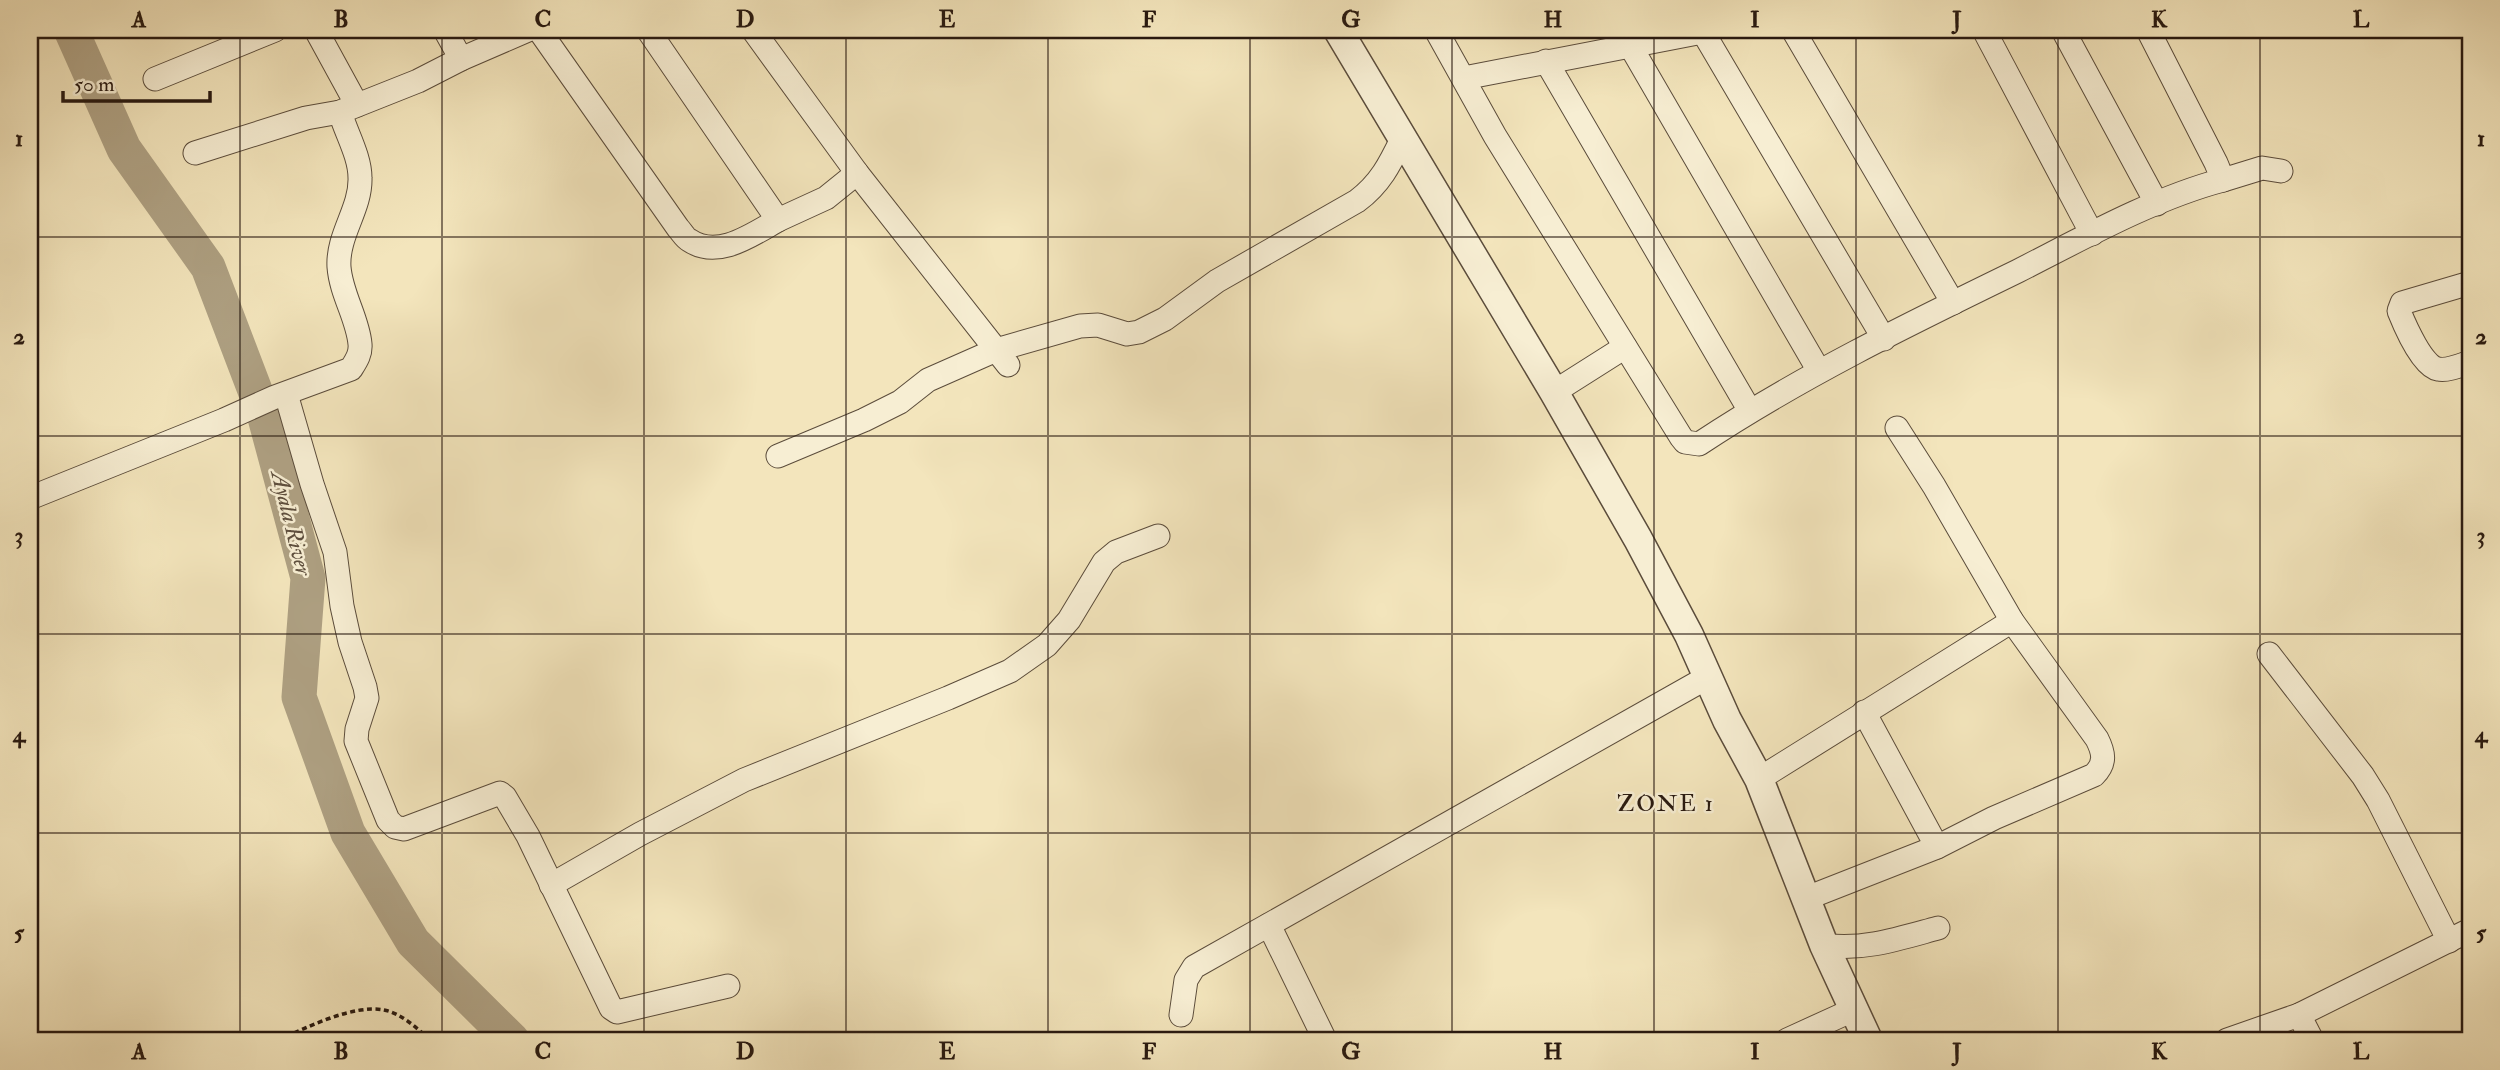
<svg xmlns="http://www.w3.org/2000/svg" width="2500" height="1070" font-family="'IM FELL Double Pica',serif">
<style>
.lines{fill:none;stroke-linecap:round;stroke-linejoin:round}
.river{stroke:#aea082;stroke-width:35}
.minor-casing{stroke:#5b4c3b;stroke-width:25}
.tertiary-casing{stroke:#5b4c3b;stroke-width:31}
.path{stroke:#281910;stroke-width:3.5;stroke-dasharray:5 3.5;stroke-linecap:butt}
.minor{stroke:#f7eed3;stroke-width:23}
.tertiary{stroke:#f7eed3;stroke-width:28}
.grid{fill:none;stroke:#281910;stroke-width:2;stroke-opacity:0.55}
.labels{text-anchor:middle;stroke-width:5;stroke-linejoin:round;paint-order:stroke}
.water-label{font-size:23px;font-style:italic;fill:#5e4f3e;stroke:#f7eed3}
.neighbourhood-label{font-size:23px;letter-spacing:2px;fill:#281910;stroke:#f7eed3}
.neatline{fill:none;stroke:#281910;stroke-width:2.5}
.grid-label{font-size:23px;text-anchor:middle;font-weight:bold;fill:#281910}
</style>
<rect width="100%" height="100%" fill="#f3e5bc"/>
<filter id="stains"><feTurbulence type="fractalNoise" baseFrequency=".00286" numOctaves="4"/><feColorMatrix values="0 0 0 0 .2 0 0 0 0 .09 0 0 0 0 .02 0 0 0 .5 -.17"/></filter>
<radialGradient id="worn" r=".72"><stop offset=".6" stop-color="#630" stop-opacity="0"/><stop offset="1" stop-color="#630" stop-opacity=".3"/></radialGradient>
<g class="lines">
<polyline class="river" points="71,30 124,149 208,267 264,414 308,578 299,697 348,833 413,942 512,1040"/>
<defs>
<g id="minor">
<polyline points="316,30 357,105"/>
<polyline points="445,30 461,59"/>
<path d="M539 30 678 228C681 231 685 238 689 240 718 260 753 234 778 220"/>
<polyline points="648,30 778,220 826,198 857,173"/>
<polyline points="753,30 857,173 1008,365"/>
<path d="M1436 30 1495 136 1681 437 1685 442 1699 444C1800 377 1909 324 2018 271 2081 239 2154 198 2223 180L2216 163 2148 30"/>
<polyline points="1793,30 1953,303"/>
<polyline points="1984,30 2092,234"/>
<polyline points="2063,30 2157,204"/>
<polyline points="1703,32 1884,339"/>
<polyline points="1631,47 1819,371"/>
<polyline points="1546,61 1750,411"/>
<polyline points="1464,78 1713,30"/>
<polyline points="155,79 275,30"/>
<polyline points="195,153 306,118 340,112 418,81 461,59 528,30"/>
<polyline points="2223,180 2262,168 2281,171"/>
<path d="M2470 283 2402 303 2399 311C2405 326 2423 367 2438 369 2448 371 2461 365 2470 362"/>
<polyline points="1554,392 1625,347"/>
<polyline points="286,394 312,484 335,552 342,606 350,642 365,687 367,698 357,729 356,741 388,820 395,827 404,829 500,793 505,797 528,836 611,1008 617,1012 728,986"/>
<path d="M778 456 864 420 900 402 928 380 996 350 1080 326 1098 325 1127 334 1139 332 1165 319 1217 281 1357 201C1380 184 1390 164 1402 139"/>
<path d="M30 498 224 420 275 397 351 369C356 361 361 354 360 344 358 319 341 294 339 267 337 235 361 209 360 178 360 156 346 133 340 112"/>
<polyline points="2269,654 2363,776 2378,800 2449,941"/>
<polyline points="1864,712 1937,847"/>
<polyline points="1759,779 2012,621"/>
<polyline points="551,885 640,834 744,780 948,698 1010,671 1047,645 1069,620 1104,562 1116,552 1158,536"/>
<path d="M1807 898 1937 847 1994 818 2094 775C2106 763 2104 753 2097 739L2012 621 1934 486 1897 428"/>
<polyline points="1269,925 1325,1040"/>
<path d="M1824 945C1863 951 1901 938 1938 928"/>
<polyline points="1181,1015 1186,980 1194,967 1708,677"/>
<polyline points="2299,1015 2312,1040"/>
<polyline points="1787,1040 1855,1009"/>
<polyline points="2227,1040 2299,1015 2470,930"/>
</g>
<polyline id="tertiary" points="1338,30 1554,392 1638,539 1689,635 1727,720 1759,779 1824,945 1868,1040"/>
</defs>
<use href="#minor" class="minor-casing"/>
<use href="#tertiary" class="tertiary-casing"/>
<path class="path" d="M279 1040C307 1027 354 1004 384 1010 401 1013 418 1029 430 1040"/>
<use href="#minor" class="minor"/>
<use href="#tertiary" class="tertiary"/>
</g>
<path class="grid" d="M240 30V1040M442 30V1040M644 30V1040M846 30V1040M1048 30V1040M1250 30V1040M1452 30V1040M1654 30V1040M1856 30V1040M2058 30V1040M2260 30V1040M30 237H2470M30 436H2470M30 634H2470M30 833H2470"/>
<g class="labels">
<g class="water-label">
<text transform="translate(292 523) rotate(76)" y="8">Ayala River</text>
</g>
<g class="neighbourhood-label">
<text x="1666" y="811">ZONE 1</text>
</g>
</g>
<rect width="2500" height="1070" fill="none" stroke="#f3e5bc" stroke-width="77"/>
<path d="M63 91v10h147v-10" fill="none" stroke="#281910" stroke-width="3.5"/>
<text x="74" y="91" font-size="21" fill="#281910" stroke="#f7eed3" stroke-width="5" paint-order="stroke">50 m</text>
<rect x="38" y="38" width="2424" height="994" class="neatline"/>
<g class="grid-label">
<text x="139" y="27">A</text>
<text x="341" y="27">B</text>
<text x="543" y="27">C</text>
<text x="745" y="27">D</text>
<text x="947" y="27">E</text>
<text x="1149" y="27">F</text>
<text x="1351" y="27">G</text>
<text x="1553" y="27">H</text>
<text x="1755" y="27">I</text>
<text x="1957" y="27">J</text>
<text x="2159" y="27">K</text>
<text x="2361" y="27">L</text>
<text x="19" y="146">1</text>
<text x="2481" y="146">1</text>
<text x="19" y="344">2</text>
<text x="2481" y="344">2</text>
<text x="19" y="543">3</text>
<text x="2481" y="543">3</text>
<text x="19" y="742">4</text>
<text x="2481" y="742">4</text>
<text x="19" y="940">5</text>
<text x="2481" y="940">5</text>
<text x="139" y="1059">A</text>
<text x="341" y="1059">B</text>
<text x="543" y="1059">C</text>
<text x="745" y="1059">D</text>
<text x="947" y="1059">E</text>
<text x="1149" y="1059">F</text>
<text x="1351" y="1059">G</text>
<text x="1553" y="1059">H</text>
<text x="1755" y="1059">I</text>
<text x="1957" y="1059">J</text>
<text x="2159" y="1059">K</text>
<text x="2361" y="1059">L</text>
</g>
<rect width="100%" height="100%" filter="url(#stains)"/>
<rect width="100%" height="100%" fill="url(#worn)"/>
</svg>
